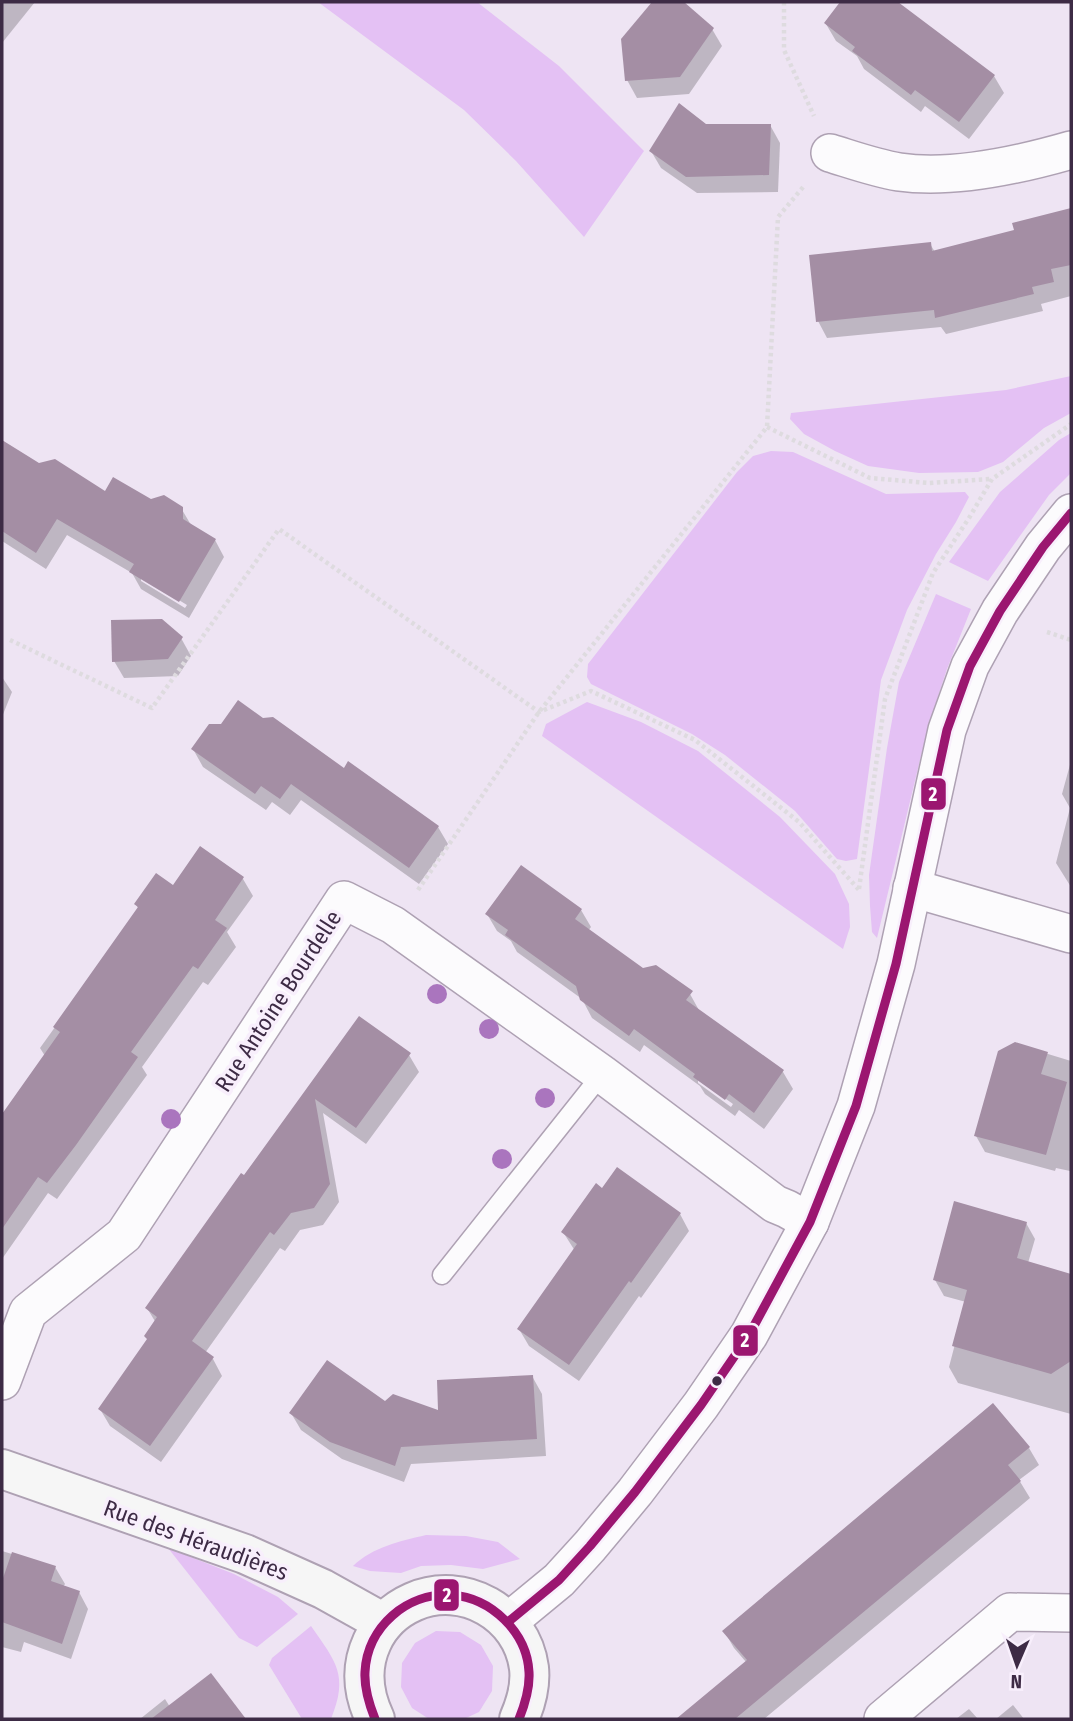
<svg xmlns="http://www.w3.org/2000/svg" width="1073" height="1721" font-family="'Fira Sans Condensed',sans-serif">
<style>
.green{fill:#e4c1f4}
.shadow{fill:#0003;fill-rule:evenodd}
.building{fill:#a48ea4}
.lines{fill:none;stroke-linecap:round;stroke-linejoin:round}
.lane-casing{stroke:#aea1b3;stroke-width:21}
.street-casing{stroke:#aea1b3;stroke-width:40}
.secondary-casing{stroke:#aea1b3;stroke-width:42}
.path{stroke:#dedbdf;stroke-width:4.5;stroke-dasharray:3.5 3.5;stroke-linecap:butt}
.lane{stroke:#fcfbfd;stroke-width:18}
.street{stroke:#fcfbfd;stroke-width:37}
.secondary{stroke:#f6f6f6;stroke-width:38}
.bus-1-casing{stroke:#f8effc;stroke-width:14}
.bus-1{stroke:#9b1670;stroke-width:9}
.tree{fill:#aa75be}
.bus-dot{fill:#3d2b45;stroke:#f8effc;stroke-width:2.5}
.labels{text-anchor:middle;stroke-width:7;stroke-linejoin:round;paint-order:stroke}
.street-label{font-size:23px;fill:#3d2b45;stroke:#f8effc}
.line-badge{stroke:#f8effc;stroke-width:2.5}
.badge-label{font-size:19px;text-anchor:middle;font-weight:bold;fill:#fff}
</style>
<rect width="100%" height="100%" fill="#eee4f3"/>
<g class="green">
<polygon points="318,2 477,2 559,66 644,151 584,237 516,161 464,110"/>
<polygon points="1071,376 1071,413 1044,428 1003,462 978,472 919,473 868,466 835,451 804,434 790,419 791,413 1006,390"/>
<polygon points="1071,433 1071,473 1049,495 988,581 949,562 1000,492 1059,440"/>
<polygon points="771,451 793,452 886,494 965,492 969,497 956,522 936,554 907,610 881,680 857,859 846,861 837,859 795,811 725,755 692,734 591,684 587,677 588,664 737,472 753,456"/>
<polygon points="936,594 971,609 947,669 928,727 877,938 872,932 870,906 869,875 887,748 899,682"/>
<polygon points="587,702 641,722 698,751 780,817 835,874 849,904 850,927 843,949 542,736 546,724"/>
<path d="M426 1535 466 1536 498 1542 520 1559 483 1569 451 1565 421 1566 401 1573 370 1571 353 1566C373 1547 400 1541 426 1535Z"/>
<polygon points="168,1548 234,1574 278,1597 298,1614 257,1647 239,1638"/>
<path d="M311 1626C336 1662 349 1675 331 1719H302L269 1665 272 1658Z"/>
<polygon points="436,1631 460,1632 481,1645 493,1666 492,1691 479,1712 464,1719 429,1719 412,1708 401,1687 402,1663 415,1643"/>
</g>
<g class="shadow">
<polygon points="2,2 35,2 2,43"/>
<polygon points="654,2 681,2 712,29 722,46 689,94 637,98 627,80"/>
<polygon points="842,2 895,2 994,76 1004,93 969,139 925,106 921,112 864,69 857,56 836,41 826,24"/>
<polygon points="705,125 770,125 780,143 778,192 697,193 661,168 651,151"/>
<polygon points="1071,209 1071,296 1041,304 1043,311 946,334 941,327 827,338 818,321 930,244 935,252 1016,232 1014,224"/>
<path d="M2 442 38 465 106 494 151 501 181 508 191 525 215 540 224 557 189 618 141 589 132 573 67 535 46 569 2 541ZM141 577 187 605 185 608 141 581Z"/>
<polygon points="181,638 191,656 178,676 124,678 114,661"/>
<polygon points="2,677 12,692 2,717"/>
<polygon points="263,720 438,827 448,844 419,884 301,800 290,815 272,802 266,810 203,767 193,749"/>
<polygon points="1071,761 1071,887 1056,863 1070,808 1062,794"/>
<polygon points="200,848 243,879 253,896 227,932 236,947 208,985 203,982 142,1067 147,1075 57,1199 48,1193 2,1259 2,1117 45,1056 40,1048 139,910 136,904 173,887"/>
<path d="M581 910 591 927 588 931 643 970 690 994 700 1012 783 1072 793 1089 764 1129 739 1110 735 1116 705 1094 700 1086 644 1045 640 1052 592 1018 582 999 517 952 511 941 497 931 487 914ZM698 1079 733 1104 731 1107 698 1083Z"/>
<polygon points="359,1019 409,1055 419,1072 366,1144 323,1113 339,1202 323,1225 300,1230 285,1251 280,1248 205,1353 213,1359 222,1376 161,1462 110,1426 100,1409 148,1341 156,1323 147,1308"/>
<polygon points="1015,1044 1071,1061 1071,1167 1070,1171 1056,1168 1055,1171 985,1152 976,1136"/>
<polygon points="603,1191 680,1214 689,1231 641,1298 639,1296 579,1381 529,1346 519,1329 575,1251 563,1232"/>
<polygon points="1026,1223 1035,1239 1028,1263 1071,1275 1071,1414 958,1383 949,1367 966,1302 944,1296 935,1280"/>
<polygon points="532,1376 542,1394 546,1456 411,1464 404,1482 342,1459 301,1430 291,1413 385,1403 440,1412"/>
<polygon points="993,1405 1029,1448 1039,1465 1019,1480 1030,1498 764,1719 679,1719 746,1662 734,1648 724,1631"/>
<polygon points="2,1551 55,1567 65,1584 63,1587 79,1592 88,1609 71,1659 24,1642 21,1652 2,1647"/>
<polygon points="210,1675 244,1719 140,1719 165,1699 170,1707"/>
<polygon points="1013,1705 1024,1719 996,1719"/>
<polygon points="969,1709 978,1719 956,1719"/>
</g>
<g class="building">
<polygon points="652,2 684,2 714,28 680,77 625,81 621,39"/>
<polygon points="840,2 898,2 995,75 959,122 915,90 911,95 852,51 855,47 824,23"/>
<polygon points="679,103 706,124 771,124 769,175 686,177 649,151"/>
<polygon points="1071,208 1071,265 1051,269 1054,282 1032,287 1034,294 935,318 934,310 816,322 809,255 931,242 932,251 1014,230 1012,223"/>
<polygon points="2,440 39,463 55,459 105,491 113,477 151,499 164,495 183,507 183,519 216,539 179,602 129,572 134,564 57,519 36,553 2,531"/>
<polygon points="162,619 183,637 168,659 112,662 111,620"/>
<polygon points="238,700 263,718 273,717 344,768 348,761 439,826 409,868 291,784 280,799 261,786 255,794 191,749 209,724 221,724"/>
<polygon points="200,846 244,877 215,920 227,928 198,969 193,966 131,1052 138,1057 76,1145 47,1183 38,1177 2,1229 2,1114 60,1032 53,1027 138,907 134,904 156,873 173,885"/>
<polygon points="521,865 582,909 575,919 643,968 656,965 693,991 686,1000 784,1070 754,1113 729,1094 725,1100 693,1077 695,1074 634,1029 629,1036 580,1000 576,986 505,935 508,930 485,914"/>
<polygon points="359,1016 411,1053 356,1128 315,1099 330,1184 314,1208 291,1213 274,1235 270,1232 192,1341 214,1357 150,1446 98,1409 147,1339 144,1336 157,1317 145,1308 241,1173 244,1175"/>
<polygon points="1015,1042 1048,1052 1041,1074 1067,1082 1046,1155 974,1136 998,1051"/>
<polygon points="617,1167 681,1213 631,1283 629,1281 569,1365 517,1329 577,1244 561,1232 596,1183 602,1188"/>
<polygon points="954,1201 1027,1222 1017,1258 1071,1274 1071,1361 1051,1374 952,1346 967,1290 933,1280"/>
<polygon points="327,1360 385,1401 393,1394 438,1410 437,1380 533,1375 537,1439 401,1447 395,1466 330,1442 289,1413"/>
<polygon points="993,1403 1030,1447 1008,1465 1021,1481 735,1719 676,1719 747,1660 722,1631"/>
<polygon points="12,1552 56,1566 51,1581 80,1591 62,1644 2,1622 2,1581"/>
<polygon points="211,1673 246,1719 151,1719"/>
</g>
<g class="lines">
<defs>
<polyline id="lane" points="442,1275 602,1074"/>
<g id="street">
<path d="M830 153C853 160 875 168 899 172 953 180 1019 165 1071 150"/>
<polyline points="912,888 1071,934"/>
<polyline points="2,1381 28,1312 124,1235 344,900 393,925 602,1074 775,1204 787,1209 810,1222"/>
<polyline points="508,1622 559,1580 590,1546 635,1492 701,1405 749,1335 810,1222 856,1106 896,964 947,730 970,666 1000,611 1043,547 1071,513"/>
<polyline points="883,1719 1010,1612 1071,1613"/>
</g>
<g id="secondary">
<polyline points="2,1469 245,1554 323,1589 384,1623"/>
<path d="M375 1719C363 1694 360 1668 372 1642 380 1624 395 1610 413 1602 463 1580 522 1613 529 1668 531 1686 526 1703 519 1719"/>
</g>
</defs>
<use href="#lane" class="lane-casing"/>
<use href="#street" class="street-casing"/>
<use href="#secondary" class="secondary-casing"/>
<g class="path">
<polyline points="784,2 784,50 814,116"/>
<polyline points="767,427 870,478 929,483 991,479"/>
<polyline points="1047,632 1071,640"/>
<polyline points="10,640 152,708 279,529 539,712 591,691 695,740 799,822 859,890"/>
<polyline points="859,889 885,699 933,573 969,518 992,479 1071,424"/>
<polyline points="418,890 539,712 767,427 778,217 804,186"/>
</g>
<use href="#lane" class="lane"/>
<use href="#street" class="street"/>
<use href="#secondary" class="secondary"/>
<defs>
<g id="bus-1">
<polyline points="508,1622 559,1580 590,1546 635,1492 701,1405 749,1335 810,1222 856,1106 896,964 947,730 970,666 1000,611 1043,547 1071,513"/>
<path d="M375 1719C369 1704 364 1689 365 1672 367 1627 407 1592 452 1595 491 1598 527 1632 529 1672 530 1688 525 1704 519 1719"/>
</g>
</defs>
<use href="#bus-1" class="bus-1-casing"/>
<use href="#bus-1" class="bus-1"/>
</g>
<g class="tree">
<circle cx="437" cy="994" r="10"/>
<circle cx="489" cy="1029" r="10"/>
<circle cx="545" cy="1098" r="10"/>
<circle cx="171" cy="1119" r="10"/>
<circle cx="502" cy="1159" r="10"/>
</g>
<circle class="bus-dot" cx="717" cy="1381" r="6"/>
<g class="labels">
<g class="street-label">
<text transform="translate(278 1001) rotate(-57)" y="8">Rue Antoine Bourdelle</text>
<text transform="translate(196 1540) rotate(20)" y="8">Rue des Héraudières</text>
</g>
</g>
<g class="line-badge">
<rect x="920" y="777" width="27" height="34" rx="7" fill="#9b1670"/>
<rect x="732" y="1324" width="27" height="33" rx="7" fill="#9b1670"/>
<rect x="433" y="1578" width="27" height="34" rx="7" fill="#9b1670"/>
</g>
<g class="badge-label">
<text x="933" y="801">2</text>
<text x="745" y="1347">2</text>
<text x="447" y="1602">2</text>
</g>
<rect width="1073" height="1721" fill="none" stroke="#3d2b45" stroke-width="7"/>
<g transform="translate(1017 1665) rotate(182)" stroke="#f8effc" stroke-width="5" paint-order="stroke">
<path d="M0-5L12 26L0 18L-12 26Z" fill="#3d2b45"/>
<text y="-10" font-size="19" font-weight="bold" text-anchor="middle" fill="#3d2b45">N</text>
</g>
</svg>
